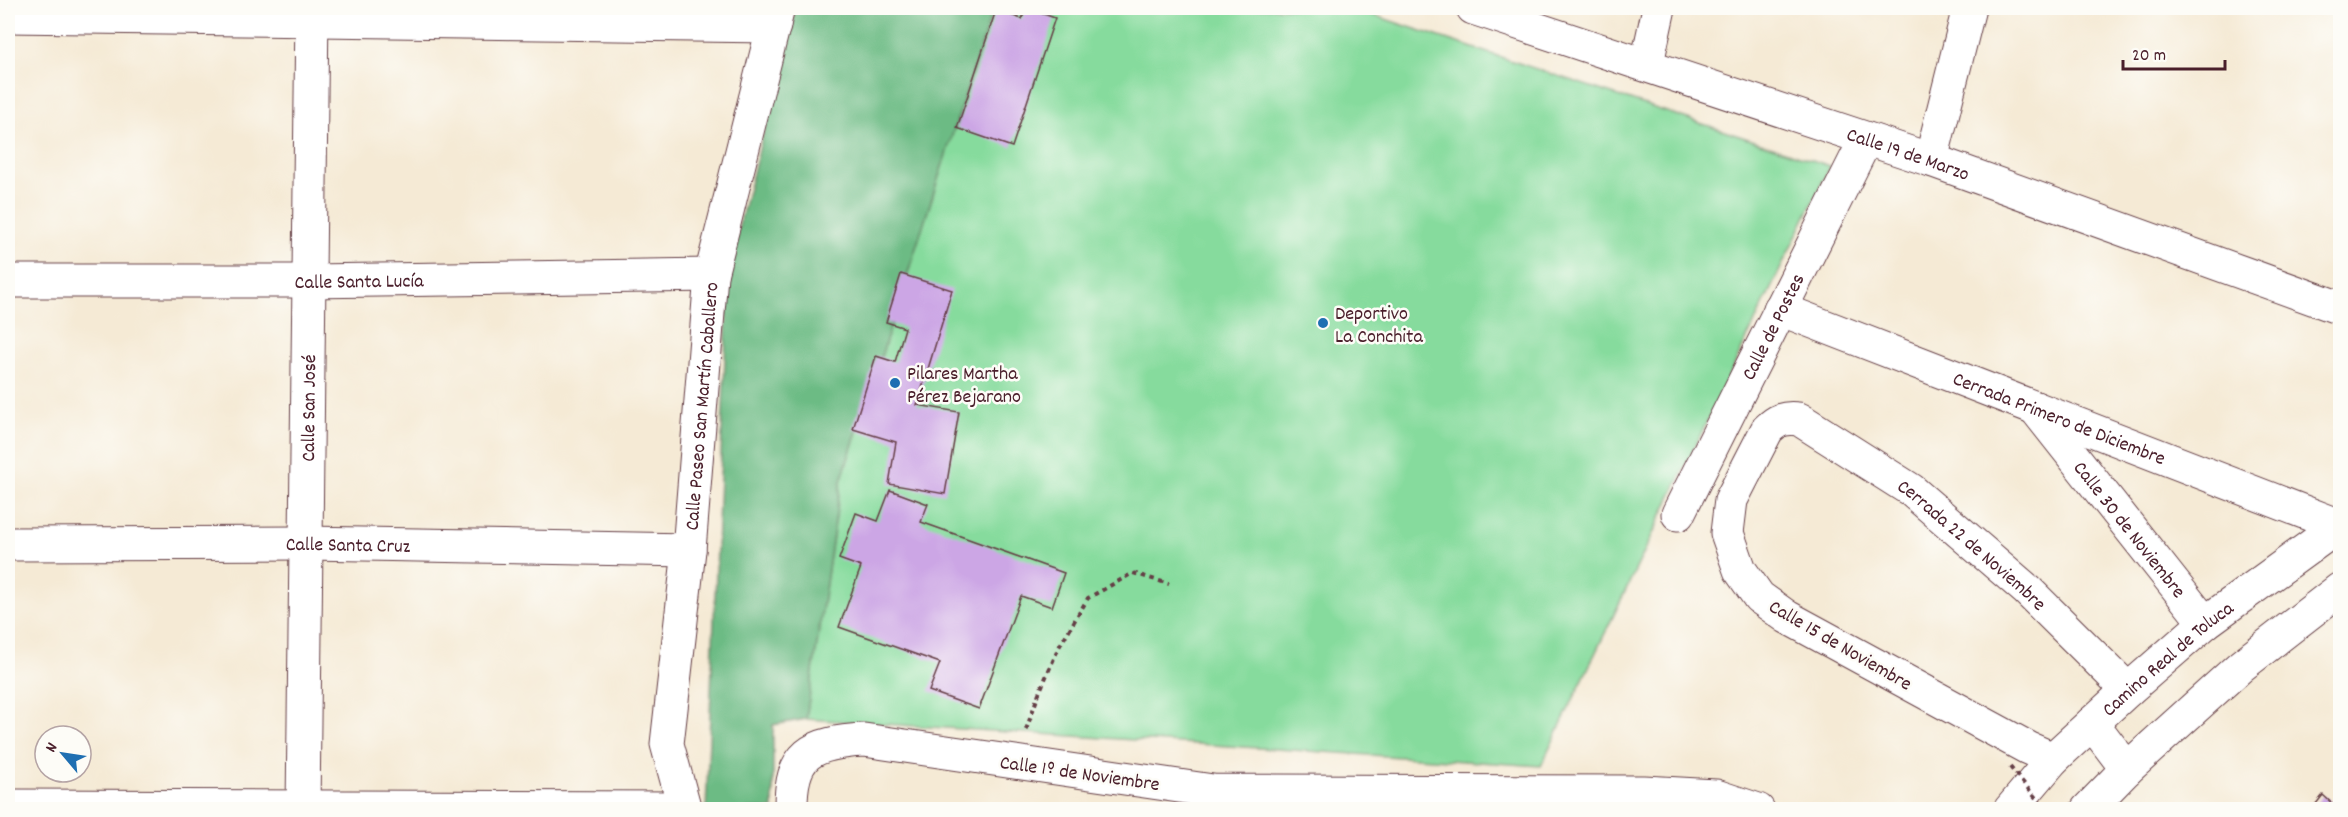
<svg xmlns="http://www.w3.org/2000/svg" width="2348" height="817" font-family="Dekko,sans-serif">
<style>
.green{fill:#86db9d;stroke:#687d64;stroke-width:1.5}
.forest{fill:#6cbb84;stroke:#5b6d58;stroke-width:1.5}
.building{fill:#cca6e5}
.lines{fill:none;stroke-linecap:round;stroke-linejoin:round}
.minor-casing{stroke:#643d44;stroke-width:35}
.secondary-casing{stroke:#643d44;stroke-width:35}
.path{stroke:#643d44;stroke-width:4;stroke-dasharray:4.5 4.5;stroke-linecap:butt}
.minor{stroke:#fff;stroke-width:33}
.secondary{stroke:#fff;stroke-width:33}
.path-bridge{stroke:#643d44;stroke-width:4;stroke-dasharray:4.5 4.5;stroke-linecap:butt}
.poi-dot{fill:#1f6fb2;stroke:#fdfcf7;stroke-width:2}
.labels{text-anchor:middle;stroke-width:5;stroke-linejoin:round;paint-order:stroke}
.street-label{font-size:20px;fill:#4a1f2b;stroke:#fdfcf7}
.poi-label{font-size:20px;fill:#4a1f2b;stroke:#fdfcf7;text-anchor:start}
</style>
<rect width="100%" height="100%" fill="#fdfcf7"/>
<filter id="ink" filterUnits="userSpaceOnUse"><feTurbulence type="fractalNoise" baseFrequency=".0167" numOctaves="2"/><feDisplacementMap in="SourceGraphic" scale="12" xChannelSelector="R" yChannelSelector="G"/><feConvolveMatrix kernelMatrix="1 2 1 2 8 2 1 2 1" color-interpolation-filters="sRGB"/></filter>
<filter id="wash" filterUnits="userSpaceOnUse"><feTurbulence type="fractalNoise" baseFrequency=".008" numOctaves="4" result="noise"/><feDisplacementMap in="SourceGraphic" scale="24" xChannelSelector="R" yChannelSelector="G"/><feGaussianBlur stdDeviation="1.35" result="paint"/><feColorMatrix in="noise" values="0 0 0 0 0 0 0 0 0 0 0 0 0 0 0 0 0 1.4 0 .05"/><feComposite in="paint" operator="in"/></filter>
<g filter="url(#wash)">
<rect width="100%" height="100%" fill="#f5ead5"/>
<polygon class="green" points="993,8 1352,8 1830,166 1541,766 806,719 841,481"/>
<polygon class="forest" points="796,8 993,8 841,481 806,719 773,725 773,809 706,810 729,264"/>
<g id="blocks">
<g class="building">
<polygon points="1026,8 1055,18 1012,147 957,128 996,10 1022,19"/>
<polygon points="901,274 952,290 917,405 959,412 945,494 889,484 896,442 853,429 876,356 895,362 905,328 886,322"/>
<polygon points="890,490 928,504 921,522 1064,573 1052,607 1021,596 979,709 929,691 940,663 839,627 861,567 839,559 856,513 878,521"/>
<polygon points="2323,795 2339,810 2311,810"/>
</g>
</g>
</g>
<g filter="url(#ink)">
<use href="#blocks" fill-opacity="0" stroke="#643d44" stroke-width="1.5"/>
<g class="lines">
<defs>
<g id="minor">
<path id="s1" d="M1473 8 1931 160 2340 308"/>
<polyline points="8,16 774,26"/>
<polyline points="1647,63 1659,8"/>
<polyline points="1931,160 1969,8"/>
<path id="s2" d="M8 281H310L711 275"/>
<path id="s3" d="M1780 309 2340 526"/>
<path id="s4" d="M2035 408 2205 623"/>
<path id="s5" d="M1678 514 1866 139"/>
<path id="s6" d="M8 544 307 543 689 550"/>
<path id="s7" d="M2053 759 2028 748 1787 617 1759 597 1740 570 1727 533 1731 500 1767 430C1777 420 1784 417 1799 419L1911 490 2027 590 2128 690"/>
<polyline points="8,806 684,808"/>
<path id="s8" d="M303 810 312 8"/>
<path id="s9" d="M685 810 667 744 689 550 711 275 778 8"/>
<path d="M791 810C790 753 811 743 864 740L1213 791 1644 792 1716 796 1758 810"/>
</g>
<g id="secondary">
<polyline points="2092,723 2127,769"/>
<path id="s10" d="M2010 810 2053 759 2128 690 2205 623 2340 525"/>
<polyline points="2087,810 2127,769 2241,666 2340,589"/>
</g>
</defs>
<use href="#minor" class="minor-casing"/>
<use href="#secondary" class="secondary-casing"/>
<polyline class="path" points="1026,730 1039,693 1059,647 1088,598 1133,573 1169,584"/>
<use href="#minor" class="minor"/>
<use href="#secondary" class="secondary"/>
<polyline class="path-bridge" points="2010,767 2046,810"/>
</g>
</g>
<g class="poi-dot">
<circle cx="1323" cy="323" r="6"/>
<circle cx="895" cy="383" r="6"/>
</g>
<g class="labels">
<g class="street-label">
<text dy="7" stroke="none"><textPath href="#s1" startOffset="459">Calle 19 de Marzo</textPath></text>
<text dy="7" stroke="none"><textPath href="#s2" startOffset="351">Calle Santa Lucía</textPath></text>
<text dy="7" stroke="none"><textPath href="#s5" startOffset="210">Calle de Postes</textPath></text>
<text dy="7" stroke="none"><textPath href="#s9" startOffset="408">Calle Paseo San Martín Caballero</textPath></text>
<text dy="7" stroke="none"><textPath href="#s8" startOffset="402">Calle San José</textPath></text>
<text dy="7" stroke="none"><textPath href="#s3" startOffset="300">Cerrada Primero de Diciembre</textPath></text>
<text dy="7" stroke="none"><textPath href="#s4" startOffset="154">Calle 30 de Noviembre</textPath></text>
<text dy="7" stroke="none"><textPath href="#s6" startOffset="340">Calle Santa Cruz</textPath></text>
<text dy="7" stroke="none"><textPath href="#s7" startOffset="770">Cerrada 22 de Noviembre</textPath></text>
<text transform="translate(1841 644) rotate(30)" y="7">Calle 15 de Noviembre</text>
<text dy="7" stroke="none"><textPath href="#s10" startOffset="219">Camino Real de Toluca</textPath></text>
<text transform="translate(1080 772) rotate(8)" y="7">Calle 1º de Noviembre</text>
</g>
<g class="poi-label">
<text x="1335" y="319">Deportivo<tspan x="1335" dy="23">La Conchita</tspan></text>
<text x="907" y="379">Pilares Martha<tspan x="907" dy="23">Pérez Bejarano</tspan></text>
</g>
</g>
<rect width="2348" height="817" fill="none" stroke="#fdfcf7" stroke-width="30"/>
<g transform="translate(63 754) rotate(299)"><circle r="28" fill="#fdfcf7" stroke="#b5a4a5" stroke-width="1.5"/>
<path d="M0-4.5L10 22L0 15L-10 22Z" fill="#1f6fb2"/>
<text y="-9" font-size="16" font-weight="bold" text-anchor="middle" fill="#4a1f2b">N</text>
</g>
<path d="M2123 60v9h102v-9" fill="none" stroke="#4a1f2b" stroke-width="3"/>
<text x="2132" y="60" font-size="18" fill="#4a1f2b" stroke="#fdfcf7" stroke-width="4.5" paint-order="stroke">20 m</text>
</svg>
